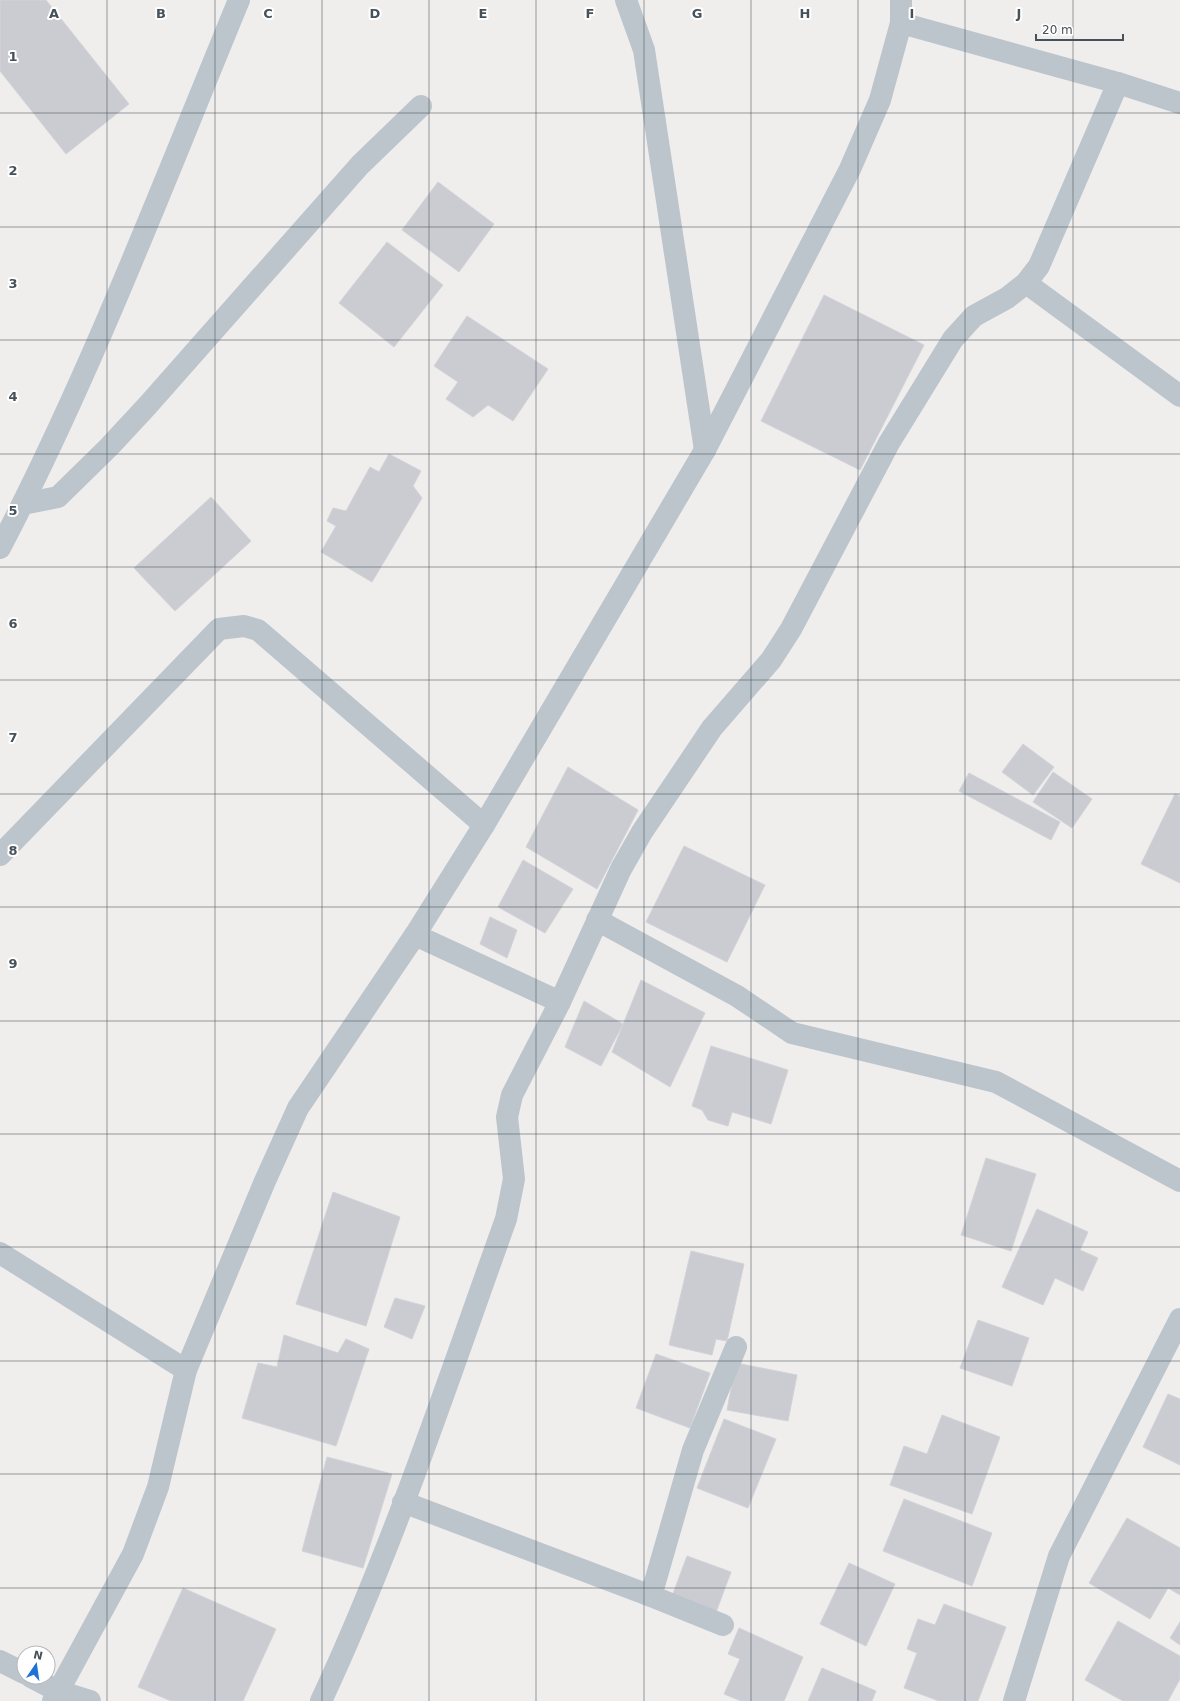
<svg xmlns="http://www.w3.org/2000/svg" width="1180" height="1701" font-family="'DejaVu Sans',sans-serif">
<style>
.building{fill:#caccd2;stroke:#d1d3d8}
.lines{fill:none;stroke-linecap:round;stroke-linejoin:round}
.minor{stroke:#bcc5cc;stroke-width:22}
.grid{fill:none;stroke:#46515a;stroke-width:1;stroke-opacity:0.55}
.grid-label{font-size:13px;text-anchor:middle;font-weight:bold;fill:#46515a;stroke:#fff;stroke-width:4;stroke-linejoin:round;paint-order:stroke}
</style>
<rect width="100%" height="100%" fill="#f0eded"/>
<g class="building">
<polygon points="0,0 46,0 129,104 66,154 0,71"/>
<polygon points="438,182 494,224 459,272 402,230"/>
<polygon points="387,242 443,285 394,347 339,303"/>
<polygon points="824,295 924,345 860,470 761,421"/>
<polygon points="467,316 548,369 513,421 488,405 473,417 446,399 458,382 434,366"/>
<polygon points="389,454 421,471 413,486 422,498 372,582 321,552 336,526 327,521 333,508 346,511 370,467 379,472"/>
<polygon points="211,497 251,541 175,611 134,568"/>
<polygon points="1023,744 1054,767 1033,795 1002,772"/>
<polygon points="568,767 638,810 597,889 526,847"/>
<polygon points="1053,772 1092,799 1072,828 1033,802"/>
<polygon points="969,773 1060,822 1051,840 959,791"/>
<polygon points="1175,794 1180,796 1180,883 1141,864"/>
<polygon points="684,846 765,885 727,962 646,922"/>
<polygon points="523,860 573,889 545,933 498,907"/>
<polygon points="490,917 517,930 507,958 480,944"/>
<polygon points="641,980 705,1013 670,1087 612,1052"/>
<polygon points="584,1001 623,1024 601,1066 565,1047"/>
<polygon points="711,1046 788,1070 771,1124 732,1112 728,1126 708,1120 702,1110 692,1106"/>
<polygon points="986,1158 1036,1174 1011,1251 961,1235"/>
<polygon points="333,1192 400,1217 366,1326 296,1304"/>
<polygon points="1037,1209 1088,1232 1080,1250 1098,1258 1083,1291 1055,1278 1043,1305 1002,1287"/>
<polygon points="691,1251 744,1264 727,1341 716,1339 712,1355 669,1345"/>
<polygon points="395,1298 425,1306 412,1339 384,1327"/>
<polygon points="978,1320 1029,1338 1012,1386 960,1368"/>
<polygon points="284,1335 338,1353 346,1339 369,1349 336,1446 242,1418 258,1363 277,1367"/>
<polygon points="656,1354 710,1373 690,1428 636,1408"/>
<polygon points="736,1363 797,1375 788,1421 727,1410"/>
<polygon points="1168,1394 1180,1399 1180,1465 1143,1447"/>
<polygon points="942,1415 1000,1437 972,1514 890,1485 904,1446 927,1454"/>
<polygon points="724,1419 776,1439 748,1508 697,1488"/>
<polygon points="327,1457 392,1474 363,1568 302,1551"/>
<polygon points="904,1499 992,1533 972,1586 883,1551"/>
<polygon points="1127,1518 1180,1548 1180,1595 1168,1588 1150,1619 1089,1583"/>
<polygon points="687,1556 731,1572 715,1615 671,1599"/>
<polygon points="849,1563 895,1584 866,1646 820,1624"/>
<polygon points="183,1588 276,1629 243,1701 171,1701 138,1687"/>
<polygon points="944,1604 1006,1627 978,1701 939,1701 904,1688 917,1653 907,1649 918,1619 935,1625"/>
<polygon points="1118,1621 1180,1656 1180,1679 1168,1701 1123,1701 1085,1680"/>
<polygon points="1180,1622 1180,1645 1170,1638"/>
<polygon points="739,1628 803,1657 784,1701 741,1701 724,1694 740,1659 728,1654"/>
<polygon points="822,1668 876,1691 872,1701 808,1701"/>
</g>
<g class="lines">
<g class="minor">
<polyline points="626,0 644,50 705,450"/>
<polyline points="901,23 1118,83 1180,103"/>
<polyline points="1026,283 1180,396"/>
<polyline points="23,504 58,497 109,447 148,405 360,165 421,106"/>
<path d="M0 548C92 371 163 184 239 0"/>
<polyline points="0,855 219,629 244,626 258,630 484,825"/>
<polyline points="597,920 737,996 792,1033 996,1082 1180,1181"/>
<polyline points="415,935 560,1002"/>
<polyline points="0,1253 186,1370"/>
<polyline points="403,1502 651,1596 723,1625"/>
<polyline points="651,1596 693,1450 736,1347"/>
<polyline points="0,1661 24,1673"/>
<polyline points="31,1677 58,1691 90,1701"/>
<polyline points="53,1701 133,1554 158,1487 186,1370 265,1181 298,1108 415,935 484,825 705,450 850,169 880,100 901,23 901,0"/>
<path d="M321 1701C394 1545 448 1380 506 1219L514 1179 507 1117 512 1095 560 1002 621 869 642 832 712 728 771 660 791 629 889 443 953 339 974 316 1007 298 1026 283 1039 266 1118 83"/>
<polyline points="1014,1701 1059,1556 1180,1319"/>
</g>
</g>
<path class="grid" d="M107 0V1701M215 0V1701M322 0V1701M429 0V1701M536 0V1701M644 0V1701M751 0V1701M858 0V1701M965 0V1701M1073 0V1701M0 113H1180M0 227H1180M0 340H1180M0 454H1180M0 567H1180M0 680H1180M0 794H1180M0 907H1180M0 1021H1180M0 1134H1180M0 1247H1180M0 1361H1180M0 1474H1180M0 1588H1180"/>
<g class="grid-label">
<text x="54" y="18">A</text>
<text x="161" y="18">B</text>
<text x="268" y="18">C</text>
<text x="375" y="18">D</text>
<text x="483" y="18">E</text>
<text x="590" y="18">F</text>
<text x="697" y="18">G</text>
<text x="805" y="18">H</text>
<text x="912" y="18">I</text>
<text x="1019" y="18">J</text>
<text x="13" y="61">1</text>
<text x="13" y="175">2</text>
<text x="13" y="288">3</text>
<text x="13" y="401">4</text>
<text x="13" y="515">5</text>
<text x="13" y="628">6</text>
<text x="13" y="742">7</text>
<text x="13" y="855">8</text>
<text x="13" y="968">9</text>
</g>
<g transform="translate(36 1665) rotate(13)"><circle r="19" fill="#ffffff" stroke="#b5b9bd"/>
<path d="M0-3L7 15L0 10L-7 15Z" fill="#2073d6"/>
<text y="-6" font-size="11" font-weight="bold" text-anchor="middle" fill="#46515a">N</text>
</g>
<path d="M1036 34v6h87v-6" fill="none" stroke="#46515a" stroke-width="2"/>
<text x="1042" y="34" font-size="12" fill="#46515a" stroke="#ffffff" stroke-width="3" paint-order="stroke">20 m</text>
</svg>
